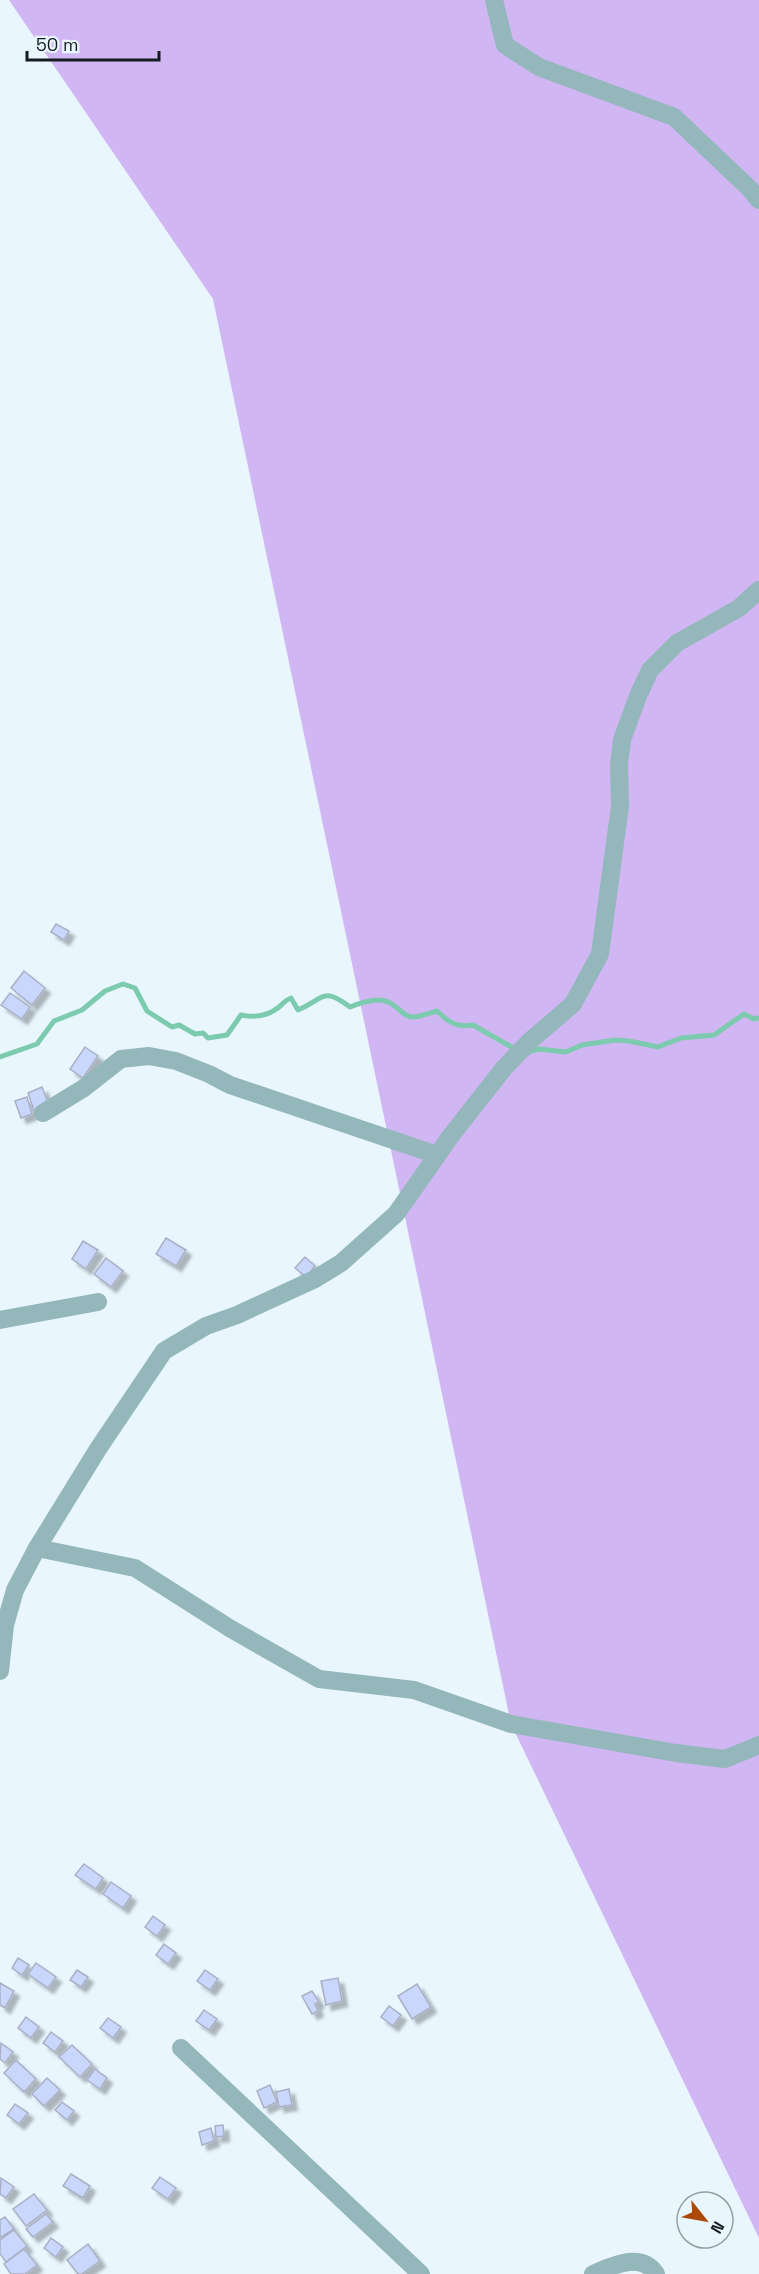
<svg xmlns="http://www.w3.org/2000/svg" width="759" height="2274" font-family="'Space Grotesk',sans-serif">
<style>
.forest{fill:#d0b6f3}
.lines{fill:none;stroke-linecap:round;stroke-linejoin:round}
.stream{stroke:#7dcbae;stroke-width:5}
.building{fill:#cad7fc;stroke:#a9b0c5;stroke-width:1.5;filter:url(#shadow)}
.minor{stroke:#93b7ba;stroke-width:18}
</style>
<defs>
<filter id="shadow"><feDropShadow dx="5.5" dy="5.5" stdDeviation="1.5" flood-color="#0004"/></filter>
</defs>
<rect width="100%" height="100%" fill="#e9f6fe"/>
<polygon class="forest" points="9,0 759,0 759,2238 511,1724 213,299"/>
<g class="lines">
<g class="stream">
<polyline points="528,1052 539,1049 566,1052 582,1045 615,1040 629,1041 658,1047 681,1038 714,1035 744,1014 754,1019 759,1018"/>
<path d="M0 1057 37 1044 54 1021 82 1010 105 991 123 984 135 988 147 1011 172 1027 179 1025 195 1034 203 1033 208 1038 227 1035 241 1015C255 1018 268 1016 279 1007 284 1003 285 1000 291 998L298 1010C324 999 322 986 350 1007 360 1003 378 997 388 1002 397 1005 404 1018 413 1017 420 1017 429 1013 437 1011 448 1022 457 1028 473 1025L515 1049"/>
</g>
</g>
<g class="building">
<polygon points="56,924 69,931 64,940 51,932"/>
<polygon points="24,971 45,988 32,1005 11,988"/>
<polygon points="10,993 30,1007 22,1019 1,1005"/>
<polygon points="85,1047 98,1056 83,1078 70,1069"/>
<polygon points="42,1087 50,1108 35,1113 28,1093"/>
<polygon points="27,1097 32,1114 21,1118 15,1101"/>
<polygon points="166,1238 186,1250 176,1266 156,1254"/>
<polygon points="83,1241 98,1250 86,1269 72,1259"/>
<polygon points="305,1257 315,1266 306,1277 295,1268"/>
<polygon points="106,1258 123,1271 111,1287 94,1274"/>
<polygon points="84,1864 103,1878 96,1889 75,1875"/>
<polygon points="111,1882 131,1896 123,1908 103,1894"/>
<polygon points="153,1916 165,1925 157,1936 145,1927"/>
<polygon points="164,1944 176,1953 168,1964 156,1955"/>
<polygon points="18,1958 29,1965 22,1975 12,1968"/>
<polygon points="36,1963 56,1977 48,1988 28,1974"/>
<polygon points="77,1970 88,1977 81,1987 70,1980"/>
<polygon points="205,1970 218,1979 210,1990 197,1981"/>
<polygon points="338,1978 342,2001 326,2005 321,1981"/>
<polygon points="0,1983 14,1991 5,2008 0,2005"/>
<polygon points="417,1984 431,2007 412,2019 398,1996"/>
<polygon points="312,1991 319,2002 315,2004 318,2011 312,2014 302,1996"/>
<polygon points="389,2006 401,2015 393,2026 381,2017"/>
<polygon points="204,2010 217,2019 209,2030 196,2021"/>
<polygon points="26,2017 39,2027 31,2038 18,2028"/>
<polygon points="108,2018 121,2027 113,2038 100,2028"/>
<polygon points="51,2032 63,2041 55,2052 43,2043"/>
<polygon points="1,2043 13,2052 5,2063 0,2059"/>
<polygon points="72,2045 92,2064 80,2077 59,2057"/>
<polygon points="16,2060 36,2079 24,2092 4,2073"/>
<polygon points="95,2069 107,2078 100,2089 87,2080"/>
<polygon points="47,2078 60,2090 44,2106 32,2094"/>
<polygon points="270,2085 277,2102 264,2108 257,2091"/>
<polygon points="289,2089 292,2105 279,2107 276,2092"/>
<polygon points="62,2102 74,2111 67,2120 55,2110"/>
<polygon points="15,2104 28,2113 19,2124 7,2115"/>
<polygon points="223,2125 224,2136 216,2137 215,2126"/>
<polygon points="211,2128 214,2141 202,2145 199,2132"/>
<polygon points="71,2174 90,2186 83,2198 63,2186"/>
<polygon points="160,2177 176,2188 168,2199 152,2188"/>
<polygon points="1,2178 14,2187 6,2198 0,2194"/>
<polygon points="34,2194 47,2210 26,2226 13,2209"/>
<polygon points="46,2214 53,2222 33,2237 26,2229"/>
<polygon points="5,2217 14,2229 0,2238 0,2220"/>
<polygon points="14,2230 27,2246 6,2262 0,2254 0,2240"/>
<polygon points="51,2238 63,2247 56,2257 44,2248"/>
<polygon points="88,2244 100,2261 82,2274 78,2274 67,2260"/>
<polygon points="24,2249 37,2265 25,2274 11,2274 4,2264"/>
</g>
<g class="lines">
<g class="minor">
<polyline points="494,0 505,45 539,67 674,117 750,189 759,200"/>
<polyline points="759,590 739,608 677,643 650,670 638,696 622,740 619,764 620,806 600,954 573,1004 531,1040 504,1068 450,1137 396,1214 341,1263 315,1279 237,1315 206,1326 164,1351 98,1449 37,1548 135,1568 231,1629 319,1679 414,1690 511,1724 676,1753 725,1759 759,1745"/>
<polyline points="43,1113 84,1088 121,1059 149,1056 176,1061 209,1074 230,1085 437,1155"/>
<polyline points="0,1320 98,1302"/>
<polyline points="0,1671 5,1625 15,1590 37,1548"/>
<polyline points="181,2048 421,2274"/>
<path d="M593 2274C612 2266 641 2251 656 2274"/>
</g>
</g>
<g transform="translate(705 2220) rotate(121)"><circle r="28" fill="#e9f6fe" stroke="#949fa5" stroke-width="1.5"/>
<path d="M0-4.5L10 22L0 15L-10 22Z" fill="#ab4a08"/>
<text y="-9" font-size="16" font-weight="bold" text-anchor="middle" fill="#141c20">N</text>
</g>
<path d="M27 51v9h132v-9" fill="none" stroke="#141c20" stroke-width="3"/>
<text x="36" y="51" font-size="18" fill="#141c20" stroke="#e9f6fe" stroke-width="4.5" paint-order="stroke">50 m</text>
</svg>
